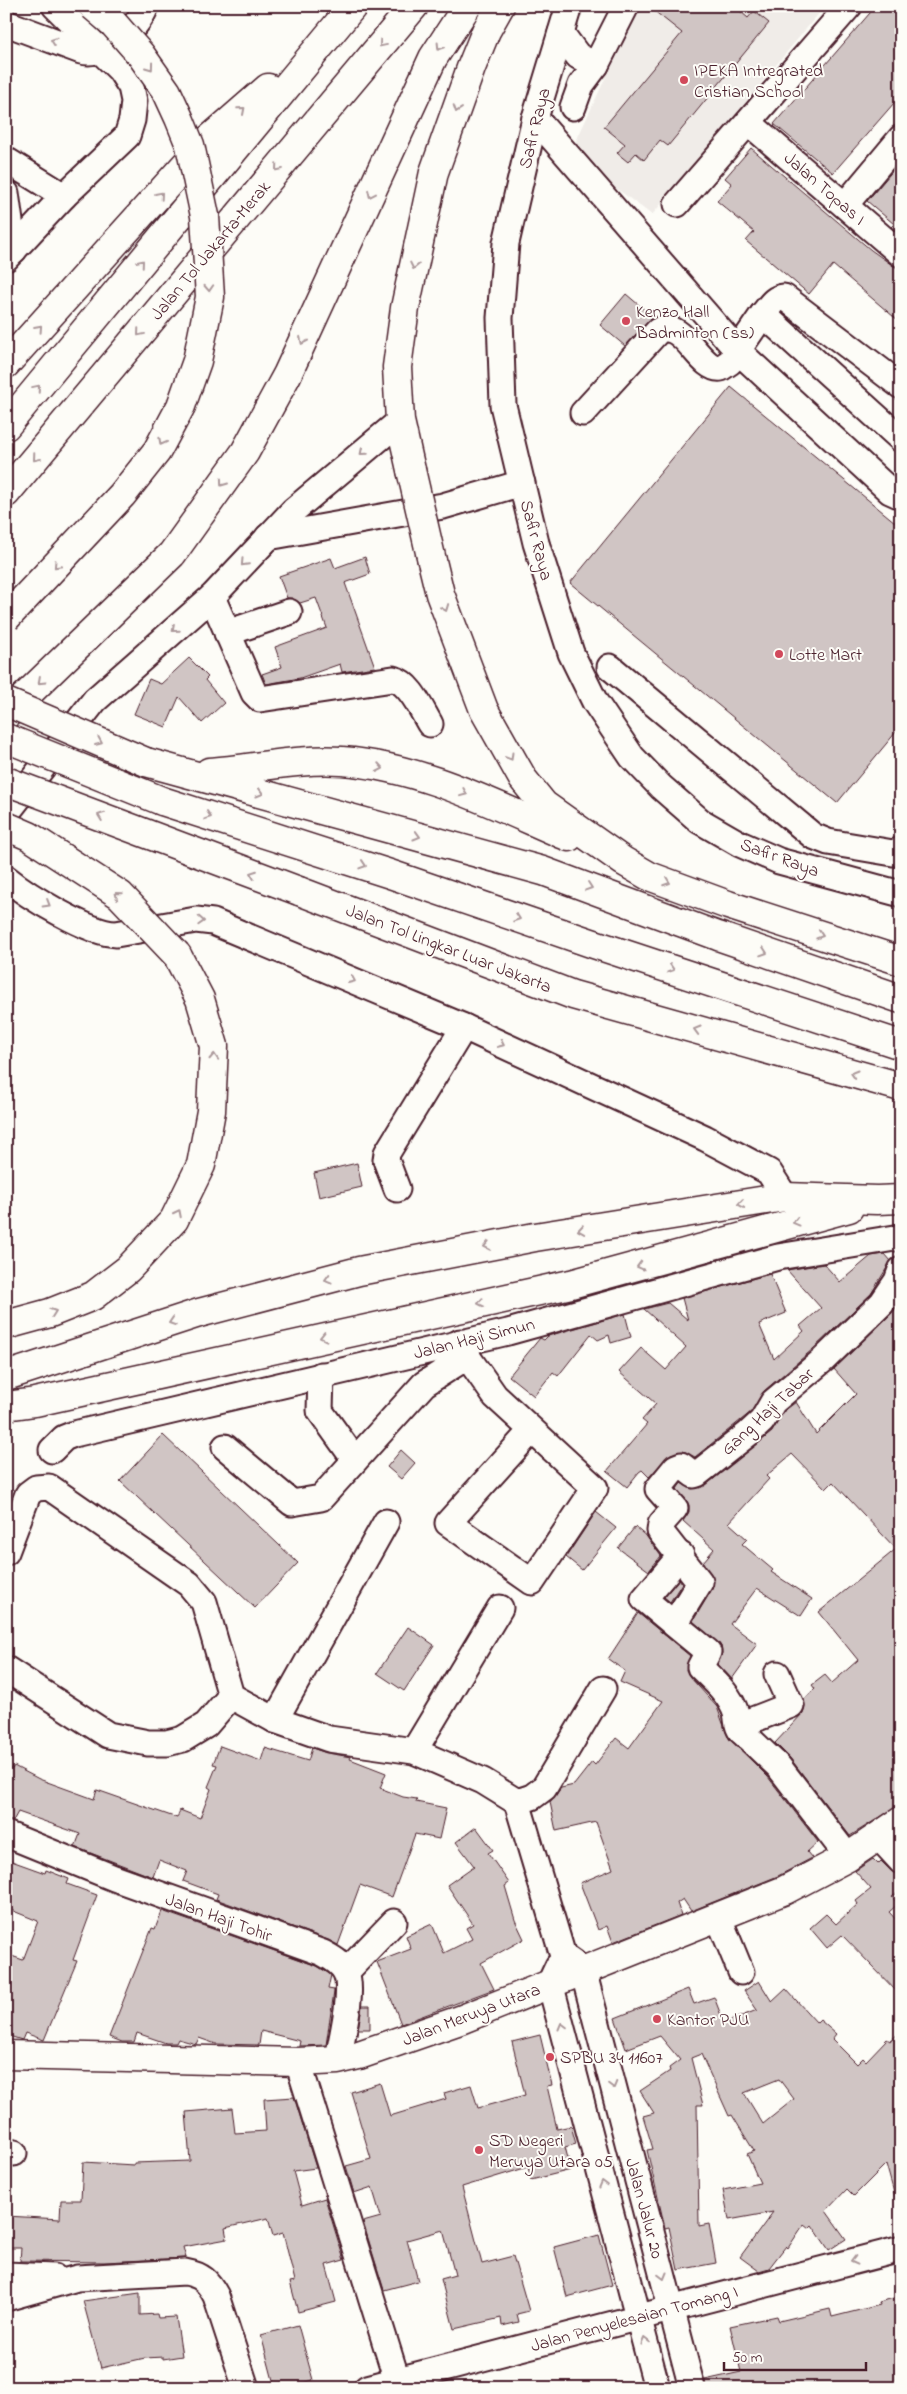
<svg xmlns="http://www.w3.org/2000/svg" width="907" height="2394" font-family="'Indie Flower',sans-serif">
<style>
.built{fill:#f0ece8}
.building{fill:#d0c5c4;stroke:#4a1f2b;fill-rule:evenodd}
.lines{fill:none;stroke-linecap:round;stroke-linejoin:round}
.minor-casing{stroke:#4a1f2b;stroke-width:29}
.major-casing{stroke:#4a1f2b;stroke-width:31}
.highway-casing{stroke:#4a1f2b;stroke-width:31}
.minor{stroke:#fdfcf7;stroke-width:25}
.major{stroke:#fdfcf7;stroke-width:28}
.highway{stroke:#fdfcf7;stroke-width:28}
.highway-bridge-casing{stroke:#4a1f2b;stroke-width:31;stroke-linecap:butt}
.highway-bridge{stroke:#fdfcf7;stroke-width:28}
.oneway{stroke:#ac999b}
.poi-dot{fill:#d1495b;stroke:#fdfcf7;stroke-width:2}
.labels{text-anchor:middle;stroke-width:4;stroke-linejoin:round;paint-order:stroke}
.poi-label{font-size:18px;fill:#4a1f2b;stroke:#fdfcf7;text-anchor:start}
.street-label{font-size:18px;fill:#4a1f2b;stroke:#fdfcf7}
</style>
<rect width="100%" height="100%" fill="#fdfcf7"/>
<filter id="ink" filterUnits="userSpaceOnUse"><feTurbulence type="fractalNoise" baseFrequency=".02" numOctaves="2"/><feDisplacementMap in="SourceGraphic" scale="10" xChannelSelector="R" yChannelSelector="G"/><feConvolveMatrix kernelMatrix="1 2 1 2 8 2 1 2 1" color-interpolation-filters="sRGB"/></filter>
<g filter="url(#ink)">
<polygon class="built" points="639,6 825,6 652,215 570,154"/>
<g class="building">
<polygon points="648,6 734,6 748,18 754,11 769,23 668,146 660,140 644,160 636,153 628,162 617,153 625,144 604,127 682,33"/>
<polygon points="876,6 901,6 901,95 833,173 774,124"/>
<polygon points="751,148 871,250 892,265 901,268 901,323 833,265 809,294 746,241 754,232 717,201 732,184 725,178"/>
<polygon points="901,161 901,235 891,227 894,224 867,201"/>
<polygon points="626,294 653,317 625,346 600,325"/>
<polygon points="731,387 901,527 901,726 837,803 570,583"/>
<polygon points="365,557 370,574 345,583 375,667 342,672 340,664 300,678 266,684 262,674 282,667 275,647 327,628 316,598 300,603 292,598 287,598 279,576 331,558 335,568"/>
<polygon points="189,658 208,677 205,680 224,703 202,723 179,697 166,727 134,714 149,679 161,684"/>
<polygon points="357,1163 362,1187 319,1197 314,1173"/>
<polygon points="885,1254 891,1261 871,1294 813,1349 764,1391 751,1412 695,1457 683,1451 671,1454 649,1477 642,1470 639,1472 627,1487 607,1471 647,1424 642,1420 656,1404 619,1372 641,1348 666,1370 686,1347 644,1309 668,1303 688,1320 682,1298 770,1274 786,1313 759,1324 774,1359 804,1331 800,1326 821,1308 787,1270 824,1264 840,1282 871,1256"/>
<polygon points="901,1301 901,1804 850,1836 790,1758 775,1743 803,1713 805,1706 804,1699 815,1689 812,1685 825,1675 832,1683 858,1660 819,1612 896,1549 833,1482 826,1489 792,1454 766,1476 769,1479 729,1523 747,1539 742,1544 773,1570 771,1572 812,1599 801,1616 757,1588 730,1624 757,1644 732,1679 718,1664 722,1653 721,1646 693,1621 712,1589 714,1581 703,1562 714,1549 683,1521 689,1512 689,1505 677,1489 681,1483 692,1489 706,1485 772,1432 784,1411 796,1402 816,1434 856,1394 834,1369 892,1313"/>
<polygon points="625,1314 631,1337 611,1343 609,1335 598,1340 591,1334 558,1376 553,1372 534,1396 509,1376 540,1338 544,1340 548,1336"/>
<polygon points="163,1435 298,1563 255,1608 120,1481"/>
<polygon points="401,1450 415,1463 401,1479 387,1467"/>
<polygon points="596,1512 616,1528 582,1570 566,1557"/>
<polygon points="635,1527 647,1537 661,1556 649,1571 618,1548"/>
<polygon points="679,1579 682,1583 670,1602 664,1597"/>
<polygon points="638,1613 690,1656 686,1670 690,1677 717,1707 728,1737 768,1777 818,1842 807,1852 812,1858 778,1876 691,1911 683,1899 677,1903 681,1915 613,1942 607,1926 598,1930 580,1883 613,1869 596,1822 556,1831 550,1802 561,1788 574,1785 592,1762 595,1765 616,1738 629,1748 663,1701 620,1682 625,1671 608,1659"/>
<polygon points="408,1627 434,1645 404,1691 377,1673"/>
<polygon points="220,1746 261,1761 265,1748 308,1761 312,1748 327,1753 351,1757 350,1759 386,1773 380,1788 403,1797 417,1799 416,1802 446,1808 439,1839 415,1834 392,1897 360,1885 338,1945 328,1940 216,1899 218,1894 183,1881 187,1871 159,1860 153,1877 75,1847 80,1834 18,1812 13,1821 6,1820 6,1766 12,1769 14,1766 39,1779 94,1799 97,1790 177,1818 180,1810 200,1818 211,1789 208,1787 217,1765 213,1764"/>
<polygon points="476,1827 493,1850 488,1853 509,1883 505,1886 515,1920 524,1939 481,1963 494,1989 401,2024 377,1962 411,1949 406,1936 432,1924 444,1953 472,1939 466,1928 473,1924 447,1885 474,1866 456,1842"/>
<polygon points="6,1859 45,1873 46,1870 69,1879 67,1884 97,1895 73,1960 77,1961 44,2040 25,2033 22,2040 6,2035 6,1954 23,1960 38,1921 6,1908"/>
<polygon points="873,1859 878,1864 881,1861 891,1871 901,1875 901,1890 892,1897 898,1904 889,1912 901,1925 901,1996 842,1935 827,1948 810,1928 826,1914 836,1924 858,1904 856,1901 871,1889 855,1871"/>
<polygon points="162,1911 317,1966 328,1973 331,1975 328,1989 334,1990 334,1992 326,2045 299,2046 300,2041 261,2031 259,2045 216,2044 199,2038 196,2044 178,2039 176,2043 166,2043 137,2033 134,2042 122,2042 109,2037 152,1928 155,1929"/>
<path d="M759 1981 772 2002 786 1989 817 2023 820 2020 836 2034 832 2039 857 2064 863 2058 866 2061 887 2039 890 2041 901 2031V2200H896L886 2164 854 2196 847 2189 826 2211 846 2239 829 2250 812 2225 809 2228 804 2224 788 2248 786 2246 769 2268 759 2271 740 2257 773 2212 729 2220 723 2190 760 2183 747 2154 754 2151 732 2115 729 2116 701 2054 691 2058 703 2105H697L699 2226 709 2224 716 2263 678 2270 669 2227 665 2228 647 2150 653 2149 643 2116 654 2113 640 2091 670 2071 669 2068 680 2060 660 2036 626 2049 615 2018 688 1989 694 2004 714 1997 724 2023 757 2010 744 1991ZM779 2079 794 2099 763 2124 744 2093Z"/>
<polygon points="362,2006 370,2006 370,2029 358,2029"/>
<polygon points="540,2035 552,2085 547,2086 557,2129 571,2126 576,2144 565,2147 571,2170 531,2180 528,2167 462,2187 482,2264 513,2256 529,2311 517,2314 519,2322 502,2326 501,2318 454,2329 441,2279 455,2275 443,2230 407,2240 418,2281 384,2290 363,2222 381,2217 372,2187 354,2193 346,2166 371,2159 351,2092 380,2083 390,2116 446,2099 444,2093 471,2085 478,2108 525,2095 512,2042"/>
<polygon points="294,2097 316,2168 293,2171 302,2205 325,2198 344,2260 326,2265 336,2302 298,2312 290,2282 295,2281 283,2233 273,2236 268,2218 225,2228 227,2239 183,2247 186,2258 104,2262 20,2261 21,2248 6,2248 6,2216 60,2219 61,2200 81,2200 83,2162 134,2165 134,2163 190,2161 186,2112 232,2108 235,2133 266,2131 264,2099"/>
<polygon points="599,2235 612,2285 567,2297 554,2247"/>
<polygon points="140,2293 140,2315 157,2314 158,2318 176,2317 182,2356 163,2359 163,2357 145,2358 101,2368 83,2301"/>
<polygon points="901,2296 901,2382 881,2388 706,2388 705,2380 741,2372 730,2326 777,2316 779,2321 830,2309 832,2317 880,2305 879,2302"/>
<polygon points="298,2325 313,2380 287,2388 275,2388 261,2335"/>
</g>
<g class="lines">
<defs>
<g id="minor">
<polyline points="569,6 535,118 506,243 500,318 503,405 536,543 571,653 595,702 632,757 661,787 700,821 740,844 779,861 901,894"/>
<path d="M6 23 81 51C106 57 138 28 146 6"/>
<polyline points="561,33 578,56 596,65"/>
<polyline points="573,107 581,85 596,65 626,6"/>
<polyline points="535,118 737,350 890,491 901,496"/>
<polyline points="749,123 901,254"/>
<polyline points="6,160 64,196"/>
<polyline points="6,193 14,250"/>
<polyline points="677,204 849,6"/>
<polyline points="845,205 901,138"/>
<polyline points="6,258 64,196 127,136 132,120 134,101 131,87 120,70 55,6"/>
<path d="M763 314C770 306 773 298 784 297L901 386"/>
<path d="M583 413 658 331C684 318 699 371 721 368L730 362 763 314 901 439"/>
<polyline points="268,537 443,506 522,483"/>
<path d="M212 597 254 693 260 699 393 679C410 682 422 711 430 724"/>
<polyline points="227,633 289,612"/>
<polyline points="610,667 813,836 828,842 893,853 901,850"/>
<polyline points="6,814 95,700 212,597 294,510 400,421"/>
<path d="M6 878C28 896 88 933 116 934L196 920 213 922 464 1027 705 1138 769 1172 785 1197"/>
<polyline points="397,1189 386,1160 387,1153 464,1027"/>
<polyline points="460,1342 462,1349 495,1396 595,1488 532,1582 448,1523 532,1430"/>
<polyline points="321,1375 320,1411 355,1460"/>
<polyline points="225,1447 292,1503 321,1498 424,1384 468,1356"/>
<polyline points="52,1450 64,1438 74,1434 508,1332 778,1257 901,1237"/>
<polyline points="6,1552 28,1494 36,1488 49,1487 189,1584 204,1602 231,1696 275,1720 329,1739 414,1751 483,1781 517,1802 532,1797 544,1788 603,1689"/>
<polyline points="674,1624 644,1599 681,1555"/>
<polyline points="6,1669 108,1735 148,1743 167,1743 183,1739 206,1725 231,1696"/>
<polyline points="275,1720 386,1522"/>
<polyline points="741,1731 745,1723 791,1705 777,1674"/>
<polyline points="414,1751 500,1608"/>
<polyline points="517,1802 563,1956 583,1970 692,2388"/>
<path d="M6 1834 114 1878 323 1953C332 1958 342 1963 346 1973 354 1992 341 2039 338 2060"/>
<polyline points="879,1837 901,1861"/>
<path d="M848 1857 779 1767 741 1731C736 1725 738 1720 736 1713 730 1694 713 1680 700 1667L708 1652 674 1624 700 1582 660 1531 661 1524 675 1508 658 1489 676 1467 681 1465 694 1475 697 1474 749 1433 762 1421 773 1402 823 1360 882 1303 897 1281 901 1270"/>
<polyline points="718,1916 741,1972"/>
<polyline points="558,1966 550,1983 657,2388"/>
<polyline points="346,1972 394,1922"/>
<polyline points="298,2062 397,2380"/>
<polyline points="6,2151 14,2153"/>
<polyline points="6,2275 54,2277"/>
<path d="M6 2298 77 2278 185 2272C202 2275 208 2281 216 2296L246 2388"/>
<polyline points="367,2388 901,2249"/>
</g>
<polyline id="major" points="6,2055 298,2062 338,2060 359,2055 460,2020 785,1890 848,1857 901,1821"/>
<g id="highway">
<polyline points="6,364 206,142 268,88"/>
<polyline points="6,426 353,6"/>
<polyline points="411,470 400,421 397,367 405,308 434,172 471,68 486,31 500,6"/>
<polyline points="6,493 414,6"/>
<polyline points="432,561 440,594 484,710 523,779 544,805 623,861 649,876 728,905 901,961"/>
<polyline points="6,715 172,554 245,452 287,375 433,58 467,6"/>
<polyline points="146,762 543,871 718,936 901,999"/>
<path d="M209 772C253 769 297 758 342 761 423 767 496 806 569 837"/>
<polyline points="162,801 390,874 594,944 901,1045"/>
<polyline points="299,891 573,995 901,1087"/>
<polyline points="6,1325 50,1313 93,1296 128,1269 174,1220 201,1165 211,1111 214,1046 200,999 177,955"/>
<polyline points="6,1376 199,1313 359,1271 535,1237 785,1197 877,1200 901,1199"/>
<polyline points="6,1406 35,1402 571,1284 849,1208"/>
</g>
</defs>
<use href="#minor" class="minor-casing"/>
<use href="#major" class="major-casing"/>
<use href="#highway" class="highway-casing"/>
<use href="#minor" class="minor"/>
<use href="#major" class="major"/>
<use href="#highway" class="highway"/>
<defs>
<g id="highway-bridge">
<polyline points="411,470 432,561"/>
<polyline points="6,618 122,495 157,451 181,406 197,361 210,297 205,216 190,145 179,118 167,92 141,55 113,23 93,6"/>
<polyline points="6,702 146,762"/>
<polyline points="6,738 162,801"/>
<polyline points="6,781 299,891"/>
<polyline points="6,826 29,836 120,895 177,955"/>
</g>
</defs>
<use href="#highway-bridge" class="highway-bridge-casing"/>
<use href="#highway-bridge" class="highway-bridge"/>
</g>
<defs><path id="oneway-chevron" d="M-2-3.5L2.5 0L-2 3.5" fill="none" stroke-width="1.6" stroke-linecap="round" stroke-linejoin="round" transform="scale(1.25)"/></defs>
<g class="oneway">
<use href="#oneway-chevron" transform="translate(54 41) rotate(-160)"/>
<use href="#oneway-chevron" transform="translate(382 44) rotate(130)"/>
<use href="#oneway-chevron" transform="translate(440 47) rotate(122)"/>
<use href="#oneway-chevron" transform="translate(150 67) rotate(54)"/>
<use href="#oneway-chevron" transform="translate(457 109) rotate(109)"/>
<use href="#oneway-chevron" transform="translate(242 110) rotate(-41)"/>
<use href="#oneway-chevron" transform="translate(278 168) rotate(130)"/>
<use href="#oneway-chevron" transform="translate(371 194) rotate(115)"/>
<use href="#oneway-chevron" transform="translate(160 195) rotate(-49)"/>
<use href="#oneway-chevron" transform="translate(141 263) rotate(-50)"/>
<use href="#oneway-chevron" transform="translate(414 266) rotate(102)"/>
<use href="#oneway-chevron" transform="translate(209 288) rotate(87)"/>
<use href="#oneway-chevron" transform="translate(39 328) rotate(-48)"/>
<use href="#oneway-chevron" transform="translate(140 333) rotate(130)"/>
<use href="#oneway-chevron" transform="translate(303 341) rotate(115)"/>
<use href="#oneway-chevron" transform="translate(37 388) rotate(-50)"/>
<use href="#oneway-chevron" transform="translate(162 442) rotate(118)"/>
<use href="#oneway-chevron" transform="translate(363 452) rotate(140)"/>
<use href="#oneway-chevron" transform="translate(36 458) rotate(130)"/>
<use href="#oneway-chevron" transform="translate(223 483) rotate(126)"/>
<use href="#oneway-chevron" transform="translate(244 563) rotate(133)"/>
<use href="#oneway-chevron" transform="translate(57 565) rotate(133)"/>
<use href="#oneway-chevron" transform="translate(445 608) rotate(69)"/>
<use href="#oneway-chevron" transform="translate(175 629) rotate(139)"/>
<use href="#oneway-chevron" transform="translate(41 681) rotate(137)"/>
<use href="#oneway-chevron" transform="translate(99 742) rotate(23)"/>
<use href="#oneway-chevron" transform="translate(510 757) rotate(59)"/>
<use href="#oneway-chevron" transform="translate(380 768) rotate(10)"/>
<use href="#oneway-chevron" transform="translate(260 793) rotate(16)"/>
<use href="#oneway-chevron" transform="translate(464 793) rotate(22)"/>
<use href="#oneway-chevron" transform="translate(101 816) rotate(-159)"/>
<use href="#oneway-chevron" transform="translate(208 816) rotate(18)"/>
<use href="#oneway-chevron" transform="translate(417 836) rotate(16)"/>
<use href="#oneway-chevron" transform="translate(363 865) rotate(18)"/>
<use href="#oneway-chevron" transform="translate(253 874) rotate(-159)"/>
<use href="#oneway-chevron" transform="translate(667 882) rotate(20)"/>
<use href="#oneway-chevron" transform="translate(589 887) rotate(19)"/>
<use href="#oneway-chevron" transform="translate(118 895) rotate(-141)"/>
<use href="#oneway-chevron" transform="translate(47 904) rotate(31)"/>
<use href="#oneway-chevron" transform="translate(517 918) rotate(19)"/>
<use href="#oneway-chevron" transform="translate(201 921) rotate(3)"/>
<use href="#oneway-chevron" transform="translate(820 935) rotate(18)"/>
<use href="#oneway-chevron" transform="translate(764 952) rotate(19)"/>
<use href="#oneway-chevron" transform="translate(671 969) rotate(18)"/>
<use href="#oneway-chevron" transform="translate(352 980) rotate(23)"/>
<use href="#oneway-chevron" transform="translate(697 1030) rotate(-164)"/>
<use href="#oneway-chevron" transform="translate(501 1044) rotate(25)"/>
<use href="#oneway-chevron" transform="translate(214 1057) rotate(-87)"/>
<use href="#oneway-chevron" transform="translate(854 1074) rotate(-164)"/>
<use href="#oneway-chevron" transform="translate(741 1204) rotate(171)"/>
<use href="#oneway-chevron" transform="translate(178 1213) rotate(-63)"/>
<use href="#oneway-chevron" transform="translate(796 1222) rotate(165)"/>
<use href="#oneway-chevron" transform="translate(581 1230) rotate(171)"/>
<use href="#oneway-chevron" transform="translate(487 1246) rotate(169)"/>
<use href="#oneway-chevron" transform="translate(640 1266) rotate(165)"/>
<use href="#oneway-chevron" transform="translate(328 1279) rotate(165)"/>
<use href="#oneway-chevron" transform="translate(481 1303) rotate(168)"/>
<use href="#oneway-chevron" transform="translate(53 1312) rotate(-20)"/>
<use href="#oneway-chevron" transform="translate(172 1322) rotate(162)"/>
<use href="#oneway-chevron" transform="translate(323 1337) rotate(167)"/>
<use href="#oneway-chevron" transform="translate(562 2026) rotate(-105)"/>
<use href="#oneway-chevron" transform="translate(613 2085) rotate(75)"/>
<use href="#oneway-chevron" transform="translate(603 2184) rotate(-105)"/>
<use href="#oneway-chevron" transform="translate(854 2261) rotate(166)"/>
<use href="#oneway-chevron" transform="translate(663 2276) rotate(75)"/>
<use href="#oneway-chevron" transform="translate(645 2341) rotate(-105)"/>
</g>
</g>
<g class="poi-dot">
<circle cx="684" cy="80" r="5"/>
<circle cx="626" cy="321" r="5"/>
<circle cx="779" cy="654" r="5"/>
<circle cx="657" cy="2019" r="5"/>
<circle cx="550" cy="2057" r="5"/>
<circle cx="479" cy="2150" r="5"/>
</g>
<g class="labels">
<g class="poi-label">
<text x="694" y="76">IPEKA Intregrated<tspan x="694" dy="21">Cristian School</tspan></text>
<text x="636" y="317">Kenzo Hall<tspan x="636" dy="21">Badminton (ss)</tspan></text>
<text x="789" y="660">Lotte Mart</text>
<text x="667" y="2025">Kantor PJU</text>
<text x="560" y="2063">SPBU 34 11607</text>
<text x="489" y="2146">SD Negeri<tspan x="489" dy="21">Meruya Utara 05</tspan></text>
</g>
<g class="street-label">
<text transform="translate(534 128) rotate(-76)" y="6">Safir Raya</text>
<text transform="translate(825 188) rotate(41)" y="6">Jalan Topas I</text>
<text transform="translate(210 250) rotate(-50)" y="6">Jalan Tol Jakarta–Merak</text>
<text transform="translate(537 540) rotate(75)" y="6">Safir Raya</text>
<text transform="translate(780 857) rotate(20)" y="6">Safir Raya</text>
<text transform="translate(449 948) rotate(21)" y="6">Jalan Tol Lingkar Luar Jakarta</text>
<text transform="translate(474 1338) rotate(-14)" y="6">Jalan Haji Simun</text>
<text transform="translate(767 1411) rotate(-43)" y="6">Gang Haji Tabar</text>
<text transform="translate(219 1917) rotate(20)" y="6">Jalan Haji Tohir</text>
<text transform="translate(471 2014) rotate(-21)" y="6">Jalan Meruya Utara</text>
<text transform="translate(645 2208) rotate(75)" y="6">Jalan Jalur 20</text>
<text transform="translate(634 2318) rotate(-15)" y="6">Jalan Penyelesaian Tomang I</text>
</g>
</g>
<rect width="907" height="2394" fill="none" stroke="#fdfcf7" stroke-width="25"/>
<rect x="12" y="12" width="882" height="2369" fill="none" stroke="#4a1f2b" stroke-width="2" filter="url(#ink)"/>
<path d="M724 2362v8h142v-8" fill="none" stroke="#4a1f2b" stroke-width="2.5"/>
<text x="732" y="2362" font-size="15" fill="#4a1f2b" stroke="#fdfcf7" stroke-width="4" paint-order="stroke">50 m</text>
</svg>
